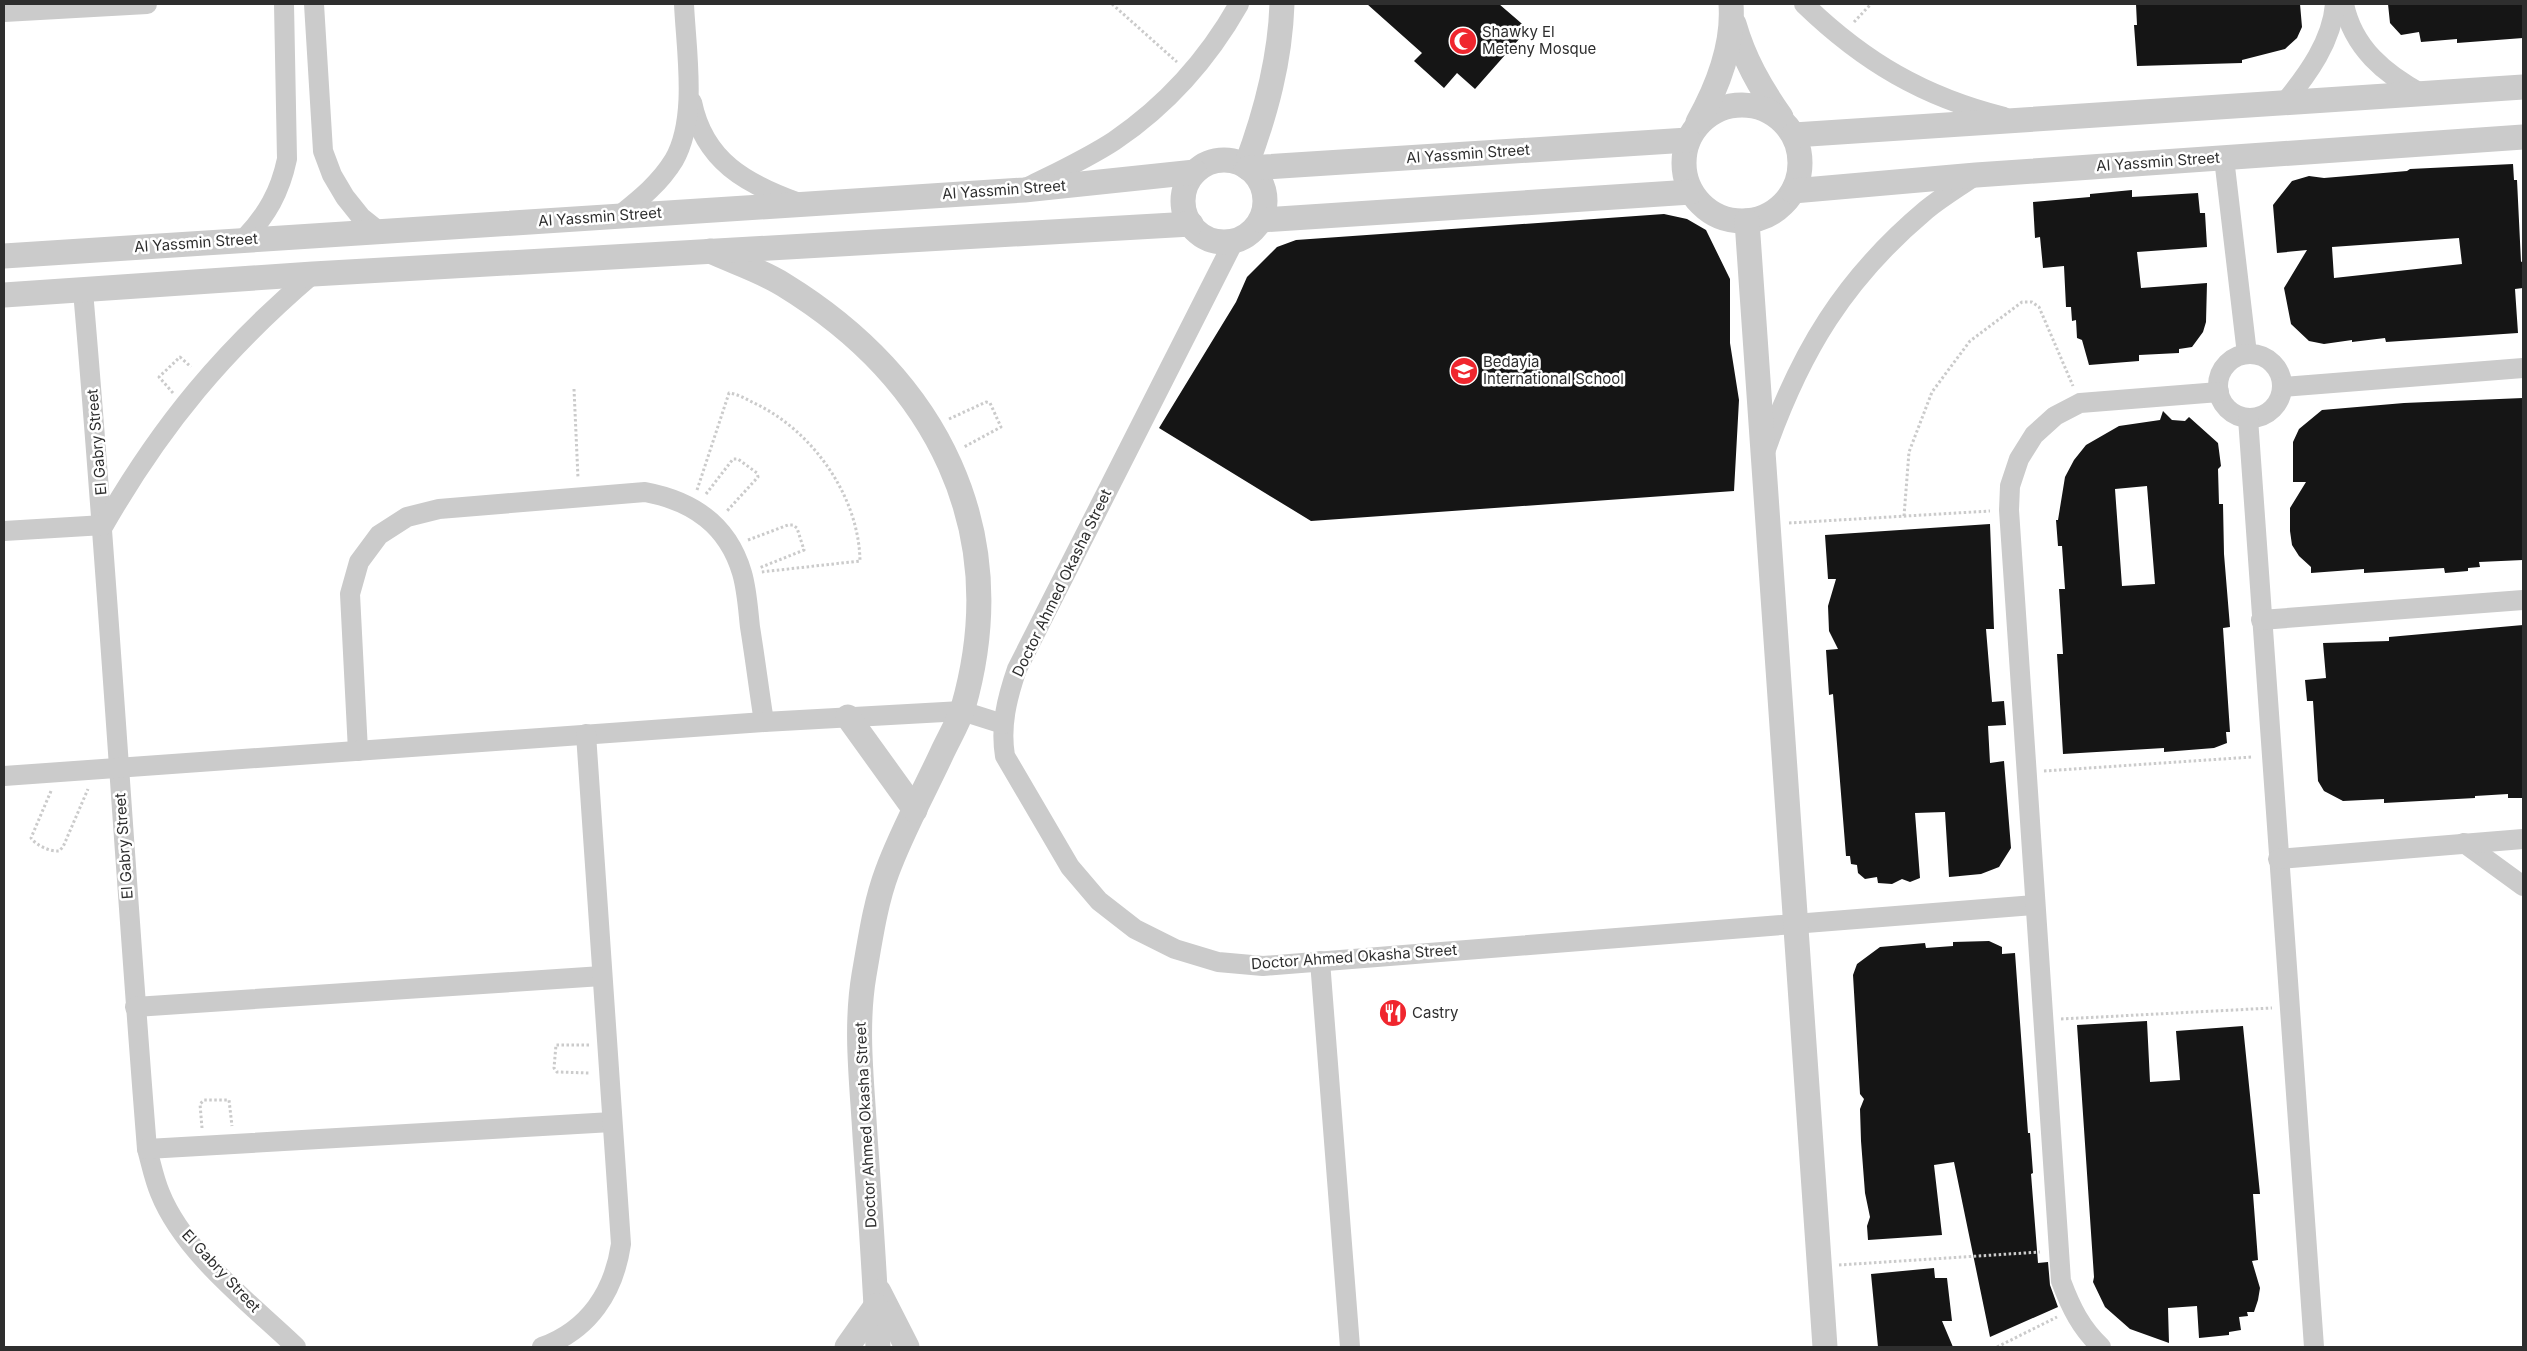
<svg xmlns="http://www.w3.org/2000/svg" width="2527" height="1351" font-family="Inter,sans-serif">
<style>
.building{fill:#151515;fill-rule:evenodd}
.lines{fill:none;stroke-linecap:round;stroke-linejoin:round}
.path{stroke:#cbcbcb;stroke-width:3;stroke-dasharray:2.5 2.5;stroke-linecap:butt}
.minor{stroke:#cbcbcb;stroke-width:20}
.tertiary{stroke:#cbcbcb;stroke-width:25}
.labels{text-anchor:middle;stroke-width:5;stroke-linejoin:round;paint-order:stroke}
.poi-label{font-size:15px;fill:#2e2e2e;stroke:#fff;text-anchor:start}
.street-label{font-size:15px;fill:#2e2e2e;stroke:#fff}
</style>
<rect width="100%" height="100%" fill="#fff"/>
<g class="building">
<polygon points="1367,4 1499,4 1528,29 1475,89 1457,73 1444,88 1414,61 1422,53"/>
<polygon points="2136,4 2300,4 2302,27 2297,38 2285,49 2242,60 2242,63 2137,66 2134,25 2137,25"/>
<polygon points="2388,4 2523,4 2523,38 2457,43 2457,39 2421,42 2419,32 2401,35 2390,23"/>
<path d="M2513 164 2514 180H2517L2521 262 2523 261V288L2515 289 2518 333 2386 342 2385 338 2352 342V340L2324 344 2309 341 2291 324 2284 288 2307 250 2277 253 2273 205 2292 181 2309 176 2324 178 2407 171 2410 169ZM2459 238 2462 264 2334 278 2332 247Z"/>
<polygon points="2132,190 2132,197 2198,193 2200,213 2205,213 2207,247 2137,252 2141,288 2207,283 2206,322 2203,332 2192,347 2179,349 2179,353 2139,355 2139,361 2089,365 2082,340 2077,338 2076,320 2072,321 2071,307 2066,307 2064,266 2043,268 2040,237 2035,238 2033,202 2090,197 2090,194"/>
<polygon points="1664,214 1687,219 1706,230 1730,279 1730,343 1739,400 1734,491 1311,521 1159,428 1236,302 1247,277 1277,247 1296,240"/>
<polygon points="2523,398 2523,560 2479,562 2480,567 2468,568 2468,571 2445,573 2444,568 2364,573 2364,569 2311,573 2311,567 2299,556 2292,545 2290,531 2290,508 2306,482 2293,482 2293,442 2299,429 2322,410 2404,403"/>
<path d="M2163 411 2172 420 2185 421 2189 417 2218 443 2221 466 2218 469 2219 504H2223L2224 554 2230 627 2223 628 2230 732H2226L2227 743 2214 748 2164 752V748L2063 754 2057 654H2063L2059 589H2065L2062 546H2058L2056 520H2058L2065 477 2074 460 2086 445 2119 426 2160 420ZM2147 486 2155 584 2122 586 2115 489Z"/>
<polygon points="1990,524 1994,629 1986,629 1992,702 2004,701 2006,725 1988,726 1990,763 2004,761 2011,848 1999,867 1981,874 1949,877 1945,812 1915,813 1920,878 1910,882 1902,879 1892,884 1878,883 1877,877 1865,879 1858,873 1857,865 1851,864 1850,856 1846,856 1833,694 1829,695 1826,650 1838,649 1829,631 1828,606 1836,579 1828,579 1825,535"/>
<polygon points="2523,625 2523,798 2508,798 2508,794 2475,796 2475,798 2384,803 2384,799 2343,801 2324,791 2318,781 2313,701 2307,701 2305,680 2326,678 2323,643 2389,641 2389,637"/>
<polygon points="1989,941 2002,947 2002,954 2015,953 2028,1133 2030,1133 2033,1173 2031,1174 2038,1263 2048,1262 2050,1285 2058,1307 1990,1337 1954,1162 1934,1165 1942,1235 1868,1240 1867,1226 1870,1217 1865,1193 1861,1141 1860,1109 1864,1099 1860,1094 1853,975 1857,964 1880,947 1925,943 1926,948 1953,946 1953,942"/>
<polygon points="2147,1021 2150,1082 2180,1080 2176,1031 2243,1026 2260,1194 2253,1194 2258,1260 2252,1261 2260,1288 2258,1300 2254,1312 2247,1312 2248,1316 2239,1317 2241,1330 2229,1332 2229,1335 2199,1338 2197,1306 2168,1308 2169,1343 2130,1329 2105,1307 2093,1282 2094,1277 2077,1025"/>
<polygon points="1934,1268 1935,1278 1947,1278 1952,1321 1942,1321 1953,1347 1878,1347 1871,1274"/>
</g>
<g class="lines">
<g class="path">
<polyline points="1112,4 1177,62"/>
<polyline points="1854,22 1871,4"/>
<polyline points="574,389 578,478"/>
<polyline points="173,393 159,377 180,357 191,367"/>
<polyline points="949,419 986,402 990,403 1001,427 964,447"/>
<path d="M697 490 729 393C738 394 746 399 754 403 812 430 859 496 860 561L761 572"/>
<polyline points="706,494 733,459 738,459 757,473 758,477 727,511"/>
<polyline points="1904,516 1909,452 1932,392 1970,341 2022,302 2032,302 2039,307 2073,386"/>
<polyline points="1789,523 1990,511"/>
<polyline points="748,540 788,525 793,525 797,528 804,550 759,568"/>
<polyline points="2044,771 2252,757"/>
<path d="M51 791 31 838C36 845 50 852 59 851L63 847 88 789"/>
<polyline points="2061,1019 2272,1008"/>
<polyline points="589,1045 556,1045 554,1068 557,1072 590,1073"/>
<polyline points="202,1128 200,1104 204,1100 229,1100 232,1126"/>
<polyline points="1839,1265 2040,1252"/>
<polyline points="1997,1347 2057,1317"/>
</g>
<g class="minor">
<polyline points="314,4 323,151 332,175 345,197 361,217 381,233"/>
<path d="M1804 4C1864 62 1924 97 2004 117"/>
<path d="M2344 4C2353 48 2385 74 2422 94"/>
<polyline points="4,12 147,4"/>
<path d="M692 102C704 161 746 184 799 203"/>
<path d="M2285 102C2308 74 2332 41 2335 4"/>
<polyline points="2224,158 2247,354"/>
<path d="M1030 186C1058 172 1088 158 1114 141 1167 105 1208 59 1239 4"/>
<path d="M620 215C640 199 660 183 674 160 698 118 686 50 684 4"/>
<path d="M244 239C267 215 280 192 287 159L284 4"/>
<path d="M1234 241 1017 669C1007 698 1000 726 1005 756L1070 867 1099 901 1135 929 1175 949 1218 962 1263 966 2035 905"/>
<path d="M83 291C108 577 124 863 147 1149 151 1163 154 1179 160 1193 184 1253 250 1303 296 1347"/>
<circle cx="2250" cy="386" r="32"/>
<polyline points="2282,387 2523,368"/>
<polyline points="2248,418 2314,1347"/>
<path d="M1765 452C1800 352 1844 279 1926 210 1942 197 1959 187 1976 175"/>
<path d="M4 531 104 525C162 424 224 350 313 274"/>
<polyline points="2261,620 2523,600"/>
<path d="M358 751 350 594 359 562 379 535 407 517 439 509 645 492C693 501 728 525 742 573 747 590 748 609 750 627 755 658 759 690 764 722"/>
<polyline points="4,776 764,722 962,711 1003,724"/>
<polyline points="2464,843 2523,886"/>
<polyline points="2278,859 2523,839"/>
<polyline points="1320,961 1350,1347"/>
<polyline points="135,1007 602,976"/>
<polyline points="147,1149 612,1122"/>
<path d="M542 1347C589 1330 614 1292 621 1244L586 734"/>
<path d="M2101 1347C2081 1328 2071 1308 2061 1281L2009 510 2010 486 2019 459 2034 435 2055 416 2080 403 2219 392"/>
</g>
<g class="tertiary">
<path d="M1734 24C1744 59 1760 87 1781 117"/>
<circle cx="1742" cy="163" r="58"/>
<path d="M1698 122C1718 86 1734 46 1731 4"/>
<polyline points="1794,135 2523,87"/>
<circle cx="1224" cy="201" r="41"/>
<path d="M1246 166C1266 113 1280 61 1282 4"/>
<polyline points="1248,168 1688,140"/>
<polyline points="1793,191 1976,175 2523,137"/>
<polyline points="1261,220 1691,192"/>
<polyline points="1747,221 1825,1347"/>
<path d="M710 251C734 262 762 271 784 285 937 379 1014 530 963 708 958 723 949 738 942 753 924 792 902 831 887 872 875 904 870 941 864 975 855 1028 862 1082 865 1136 870 1206 875 1277 878 1347"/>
<polyline points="4,256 1024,190 1195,172"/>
<polyline points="4,295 313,274 1191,224"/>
<polyline points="848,717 915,810"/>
<polyline points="879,1292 907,1347"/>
<polyline points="847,1347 876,1306"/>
</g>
</g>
<defs>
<symbol id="mosque-disc" viewBox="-11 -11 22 22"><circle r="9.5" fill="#f0262e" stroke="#fff"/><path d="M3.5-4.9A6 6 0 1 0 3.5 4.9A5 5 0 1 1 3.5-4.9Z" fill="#fff"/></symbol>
<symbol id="school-disc" viewBox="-11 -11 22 22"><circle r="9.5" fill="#f0262e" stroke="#fff"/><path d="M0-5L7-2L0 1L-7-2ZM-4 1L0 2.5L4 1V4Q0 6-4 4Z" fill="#fff"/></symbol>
<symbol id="restaurant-disc" viewBox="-11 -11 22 22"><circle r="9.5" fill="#f0262e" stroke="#fff"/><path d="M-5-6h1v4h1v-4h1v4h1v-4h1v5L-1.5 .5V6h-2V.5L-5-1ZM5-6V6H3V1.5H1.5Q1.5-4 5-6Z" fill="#fff"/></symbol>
</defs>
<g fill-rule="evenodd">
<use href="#mosque-disc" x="1447" y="25" width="32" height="32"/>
<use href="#school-disc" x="1448" y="355" width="32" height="32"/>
<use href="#restaurant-disc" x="1377" y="997" width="32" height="32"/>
</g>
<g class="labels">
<g class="poi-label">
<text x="1482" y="37">Shawky El<tspan x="1482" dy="17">Meteny Mosque</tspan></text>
<text x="1483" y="367">Bedayia<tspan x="1483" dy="17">International School</tspan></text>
<text x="1412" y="1018">Castry</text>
</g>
<g class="street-label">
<text transform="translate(1468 154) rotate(-4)" y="5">Al Yassmin Street</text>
<text transform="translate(2158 162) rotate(-4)" y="5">Al Yassmin Street</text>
<text transform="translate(1004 190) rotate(-4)" y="5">Al Yassmin Street</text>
<text transform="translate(600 217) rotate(-4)" y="5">Al Yassmin Street</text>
<text transform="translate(196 243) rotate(-4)" y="5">Al Yassmin Street</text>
<text transform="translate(97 442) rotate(-95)" y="5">El Gabry Street</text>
<text transform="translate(1062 583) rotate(-64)" y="5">Doctor Ahmed Okasha Street</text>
<text transform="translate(124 846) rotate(-94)" y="5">El Gabry Street</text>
<text transform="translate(1354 957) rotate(-4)" y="5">Doctor Ahmed Okasha Street</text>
<text transform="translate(866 1125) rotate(-93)" y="5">Doctor Ahmed Okasha Street</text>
<text transform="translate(221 1271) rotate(47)" y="5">El Gabry Street</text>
</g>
</g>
<rect width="2527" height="1351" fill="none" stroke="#2e2e2e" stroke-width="10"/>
</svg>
